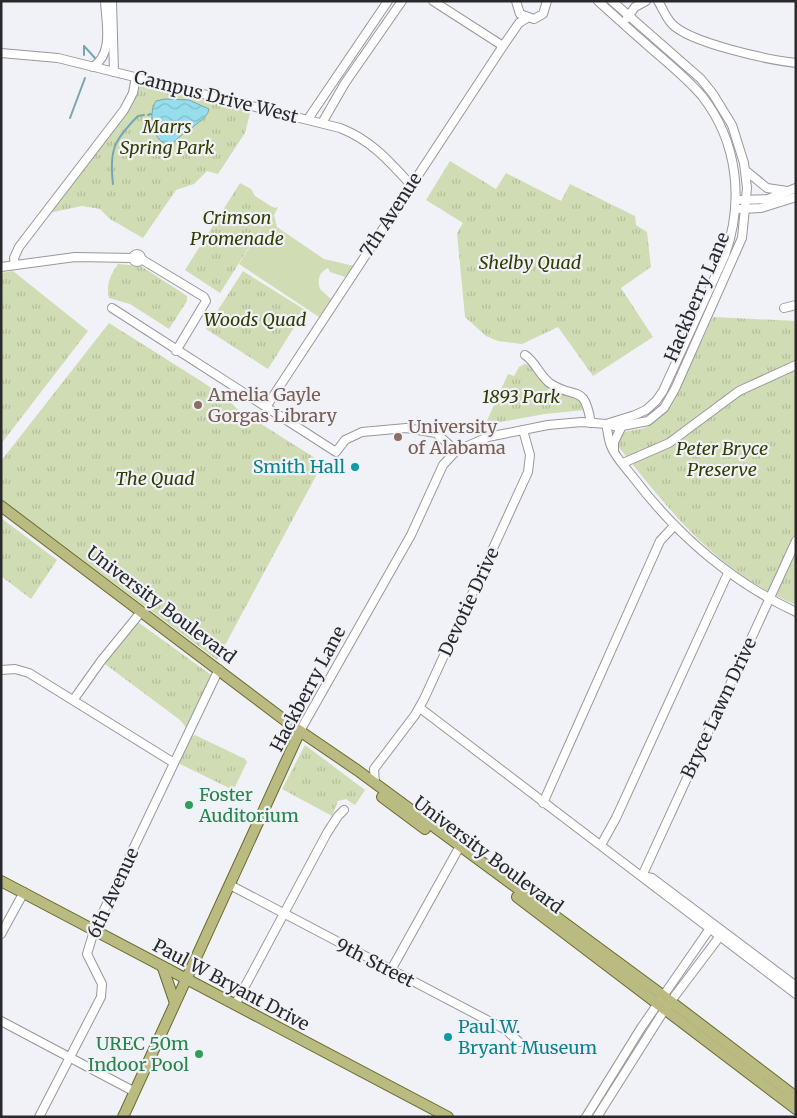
<svg xmlns="http://www.w3.org/2000/svg" width="797" height="1118" font-family="Merriweather,serif">
<style>
.grass{fill:#d0dcb4}
.park{fill:url(#park-tufts)}
.water{fill:url(#water-waves);stroke:#75a7b3}
.lines{fill:none;stroke-linecap:round;stroke-linejoin:round}
.stream{stroke:#75a7b3;stroke-width:2}
.minor-casing{stroke:#97989e;stroke-width:10}
.major-casing{stroke:#686b2b;stroke-width:12}
.minor{stroke:#fff;stroke-width:8}
.major{stroke:#b9bb80;stroke-width:10}
.education-dot{fill:#8d6e63;stroke:#f1f2f8;stroke-width:2}
.culture-dot{fill:#0f9aa8;stroke:#f1f2f8;stroke-width:2}
.leisure-dot{fill:#2e9e5b;stroke:#f1f2f8;stroke-width:2}
.labels{text-anchor:middle;stroke-width:4.5;stroke-linejoin:round;paint-order:stroke}
.street-label{font-size:18px;fill:#29292c;stroke:#f1f2f8}
.park-label{font-size:18px;font-style:italic;fill:#313e00;stroke:#f1f2f8}
.education-label{font-size:18px;fill:#785e54;stroke:#f1f2f8;text-anchor:start}
.culture-label{font-size:18px;fill:#0d838f;stroke:#f1f2f8;text-anchor:end}
.leisure-label{font-size:18px;fill:#27864d;stroke:#f1f2f8;text-anchor:start}
</style>
<defs>
<pattern id="park-tufts" width="24" height="20" patternUnits="userSpaceOnUse" patternTransform="scale(1.25)"><rect width="24" height="20" fill="#d0dcb4"/><path d="M3 7l-1-3M5 7V3M7 7l1-3M15 17l-1-3M17 17v-4M19 17l1-3" fill="none" stroke="#b3bd9b"/></pattern>
<pattern id="water-waves" width="16" height="10" patternUnits="userSpaceOnUse" patternTransform="scale(1.25)"><rect width="16" height="10" fill="#96dded"/><path d="M0 5q4-4 8 0t8 0" fill="none" stroke="#81becb"/></pattern>
</defs>
<rect width="100%" height="100%" fill="#f1f2f8"/>
<path class="grass" d="M278 207 274 215 277 227 324 259 354 266 345 277 330 272 328 268C319 272 317 280 320 289L331 299 319 317 239 264 274 208Z"/>
<g class="park">
<polygon points="136,77 252,105 245,133 218,174 207,171 194,184 176,190 143,238 110,219 100,209 82,206 44,214 124,110"/>
<polygon points="450,161 496,189 506,173 561,201 570,184 635,216 636,225 647,232 651,267 621,288 653,337 593,376 558,327 522,344 498,341 486,336 465,317 457,233 463,223 426,200"/>
<polygon points="240,183 251,189 255,196 274,208 220,293 185,270"/>
<path d="M118 264 141 266 187 296V301L169 329 130 304 109 298C106 284 110 276 118 264Z"/>
<polygon points="13,271 88,331 1,444 1,273"/>
<polygon points="243,271 305,310 268,369 206,329"/>
<path d="M713 317 796 321V605C713 569 672 513 617 445 618 428 631 432 644 428 655 424 665 413 672 404Z"/>
<polygon points="109,323 201,381 229,400 236,408 323,463 217,660 1,499 1,461"/>
<polygon points="524,364 531,365 550,386 545,396 550,399 556,390 579,397 586,410 544,414 485,425 508,374 514,376 519,367"/>
<polygon points="1,518 57,560 31,599 1,576"/>
<polygon points="135,620 214,677 189,731 180,720 101,661"/>
<polygon points="195,735 245,759 247,762 235,787 231,789 178,763 191,737"/>
<polygon points="305,745 365,790 355,805 346,799 338,801 332,816 282,789"/>
</g>
<path class="water" d="M165 99 189 100 209 109C208 121 180 132 172 145 153 146 147 114 156 101Z"/>
<g class="lines">
<g class="stream">
<polyline points="84,46 95,58"/>
<polyline points="84,55 84,46"/>
<polyline points="148,115 151,114"/>
<polyline points="70,118 85,78"/>
<path d="M113 184C109 150 114 140 138 116L144 115"/>
</g>
<defs>
<g id="minor">
<polyline points="112,1 114,72"/>
<polyline points="433,1 503,46"/>
<polyline points="516,1 520,14 534,19 543,14 547,1"/>
<path d="M598 1C619 20 640 39 661 57 675 69 690 82 702 96 738 142 744 201 725 255L663 391 656 401 646 410 635 415 606 424"/>
<path d="M658 1C663 9 666 18 672 24 690 43 769 60 796 63"/>
<polyline points="627,18 635,7 646,1"/>
<path d="M1 53 58 58 340 128C371 140 389 161 411 185"/>
<path d="M93 67C114 53 106 23 105 1"/>
<polyline points="308,119 388,1"/>
<polyline points="322,123 345,83 402,1"/>
<polyline points="745,170 767,188 787,191"/>
<polyline points="741,200 768,199 796,188"/>
<polyline points="740,209 761,208 796,197"/>
<circle cx="137" cy="258" r="4"/>
<polyline points="141,259 204,297 206,301 176,351"/>
<polyline points="15,265 14,258 19,247 124,110 133,93 136,77"/>
<polyline points="1,267 75,257 134,258"/>
<polyline points="112,308 336,452 345,440 362,432 406,428 436,433 456,451"/>
<polyline points="784,308 796,305"/>
<path d="M525 355C536 362 540 377 551 384 577 400 584 383 591 423"/>
<polyline points="266,407 503,46 519,23 527,18"/>
<path d="M606 424C608 431 608 439 611 446 615 457 626 468 633 477 677 535 730 581 796 612"/>
<polyline points="614,450 614,442 622,426"/>
<polyline points="623,463 669,443 739,391 796,365"/>
<polyline points="1,670 15,669 29,673 174,763"/>
<polyline points="74,699 101,661 141,612"/>
<polyline points="420,708 796,994"/>
<polyline points="300,731 411,535 443,465 456,451 488,437 548,425 582,422 606,424 617,427 648,421 664,408 675,389 742,238 747,188 744,163 732,125 713,94 701,79 612,1"/>
<polyline points="375,783 374,769 415,715 424,699 528,472 530,455 523,430"/>
<polyline points="543,803 660,541 674,526"/>
<polyline points="601,845 616,818 728,573"/>
<polyline points="642,876 796,541"/>
<polyline points="642,876 652,878 796,986"/>
<polyline points="230,885 506,1030 519,1042"/>
<polyline points="1,934 24,892"/>
<polyline points="391,970 460,846"/>
<polyline points="235,1005 327,833 338,816 344,810"/>
<polyline points="1,1021 135,1092"/>
<polyline points="39,1117 101,997 102,984 87,954 94,931 219,669"/>
<polyline points="586,1117 641,1028 713,924"/>
<polyline points="597,1117 665,1009 723,932"/>
</g>
<g id="major">
<polyline points="1,506 291,725 357,770 657,991 796,1097"/>
<polyline points="382,797 425,829"/>
<polyline points="1,881 448,1117"/>
<polyline points="517,897 796,1109"/>
<polyline points="163,968 175,1003"/>
<polyline points="123,1117 300,731"/>
</g>
</defs>
<use href="#minor" class="minor-casing"/>
<use href="#major" class="major-casing"/>
<use href="#minor" class="minor"/>
<use href="#major" class="major"/>
</g>
<g class="education-dot">
<circle cx="198" cy="405" r="5"/>
<circle cx="398" cy="437" r="5"/>
</g>
<g class="culture-dot">
<circle cx="355" cy="467" r="5"/>
<circle cx="448" cy="1037" r="5"/>
</g>
<g class="leisure-dot">
<circle cx="189" cy="805" r="5"/>
<circle cx="199" cy="1054" r="5"/>
</g>
<g class="labels">
<g class="street-label">
<text transform="translate(216 97) rotate(14)" y="6">Campus Drive West</text>
<text transform="translate(391 215) rotate(-57)" y="6">7th Avenue</text>
<text transform="translate(697 297) rotate(-67)" y="6">Hackberry Lane</text>
<text transform="translate(469 602) rotate(-65)" y="6">Devotie Drive</text>
<text transform="translate(161 605) rotate(37)" y="6">University Boulevard</text>
<text transform="translate(308 689) rotate(-62)" y="6">Hackberry Lane</text>
<text transform="translate(719 708) rotate(-65)" y="6">Bryce Lawn Drive</text>
<text transform="translate(488 855) rotate(37)" y="6">University Boulevard</text>
<text transform="translate(113 893) rotate(-65)" y="6">6th Avenue</text>
<text transform="translate(375 963) rotate(27)" y="6">9th Street</text>
<text transform="translate(231 985) rotate(28)" y="6">Paul W Bryant Drive</text>
</g>
<g class="park-label">
<text x="167" y="133">Marrs<tspan x="167" dy="21">Spring Park</tspan></text>
<text x="237" y="224">Crimson<tspan x="237" dy="21">Promenade</tspan></text>
<text x="530" y="269">Shelby Quad</text>
<text x="255" y="326">Woods Quad</text>
<text x="521" y="403">1893 Park</text>
<text x="722" y="455">Peter Bryce<tspan x="722" dy="21">Preserve</tspan></text>
<text x="155" y="485">The Quad</text>
</g>
<g class="education-label">
<text x="208" y="401">Amelia Gayle<tspan x="208" dy="21">Gorgas Library</tspan></text>
<text x="408" y="433">University<tspan x="408" dy="21">of Alabama</tspan></text>
</g>
<g class="culture-label">
<text x="345" y="473">Smith Hall</text>
<text x="458" y="1033" text-anchor="start">Paul W.<tspan x="458" dy="21">Bryant Museum</tspan></text>
</g>
<g class="leisure-label">
<text x="199" y="801">Foster<tspan x="199" dy="21">Auditorium</tspan></text>
<text x="189" y="1050" text-anchor="end">UREC 50m<tspan x="189" dy="21">Indoor Pool</tspan></text>
</g>
</g>
<rect width="797" height="1118" fill="none" stroke="#29292c" stroke-width="5"/>
</svg>
